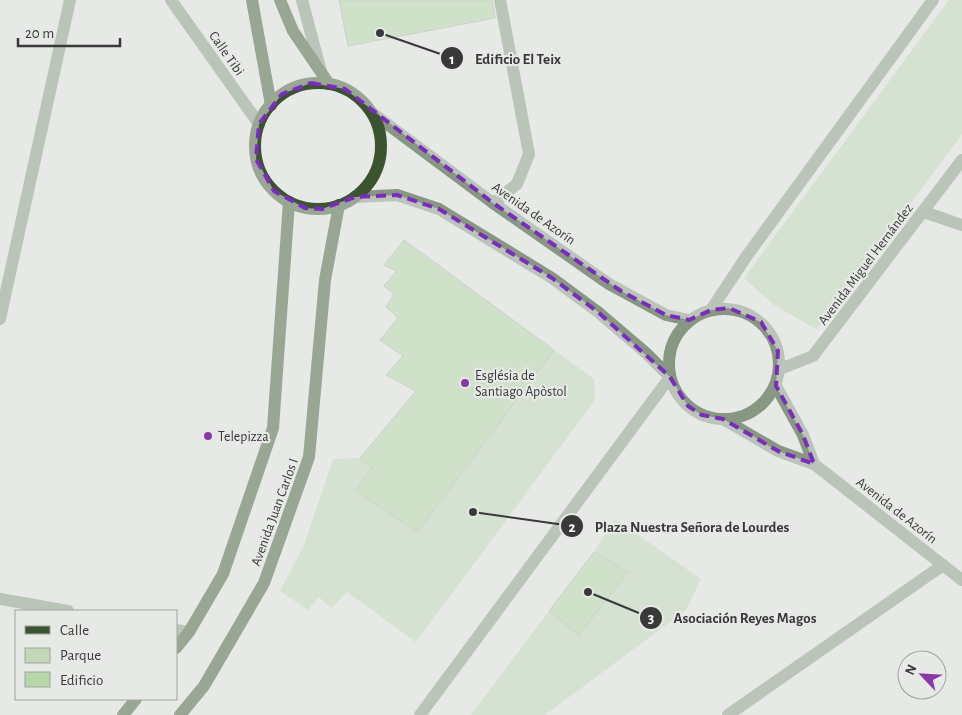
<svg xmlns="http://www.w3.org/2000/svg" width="962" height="715" font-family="'Alegreya Sans',sans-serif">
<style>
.green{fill:#c2d8b8}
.building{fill:#b5d8a6;stroke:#b0b2af}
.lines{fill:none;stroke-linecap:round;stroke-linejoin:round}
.minor{stroke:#889782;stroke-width:12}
.major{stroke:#3b5430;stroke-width:12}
.marked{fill:none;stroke:#7b2cbf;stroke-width:4;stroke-dasharray:10 6;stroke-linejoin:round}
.poi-dot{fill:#8a38a7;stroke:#e6e9e5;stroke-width:2}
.labels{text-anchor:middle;stroke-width:4.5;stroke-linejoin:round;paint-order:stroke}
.street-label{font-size:14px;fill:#383938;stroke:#e6e9e5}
.poi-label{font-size:14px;fill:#383938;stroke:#e6e9e5;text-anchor:start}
.leader{fill:none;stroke:#383938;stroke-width:2}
.callout-dot{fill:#383938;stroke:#e6e9e5;stroke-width:2}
.mark-label{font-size:15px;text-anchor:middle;font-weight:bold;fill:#fff}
.callout-label{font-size:15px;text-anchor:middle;font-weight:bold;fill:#383938;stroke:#e6e9e5;stroke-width:4.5;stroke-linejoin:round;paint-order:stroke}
</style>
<rect width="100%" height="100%" fill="#e6e9e5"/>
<g class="green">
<polygon points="949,0 962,0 962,134 817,330 773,304 744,278"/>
<polygon points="554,350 594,379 595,400 416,642 347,592 331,608 319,597 308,610 280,591 304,545 333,459 360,458 372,468 356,491 417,532"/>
<polygon points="615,519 701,579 686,610 545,715 471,715 549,611 579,635 628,573 594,552"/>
</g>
<g class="building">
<polygon points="339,0 492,0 495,18 348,46"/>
<polygon points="404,240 554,350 417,532 356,491 372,468 360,458 416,391 386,375 403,356 380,340 398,318 386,307 394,294 384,286 396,271 384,265"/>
<polygon points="594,552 628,572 579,635 549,611"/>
</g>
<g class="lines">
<g class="minor">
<polyline points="171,0 259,124"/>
<polyline points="302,0 321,71"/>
<polyline points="371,112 493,203 609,284 666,315 689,320"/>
<polyline points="355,197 397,195 439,209 552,278 598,312 646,353 670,377"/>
<polyline points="493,203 517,184 529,154 500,0"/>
<polyline points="924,212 962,225"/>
<circle cx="724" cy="364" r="55"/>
<polyline points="711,310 746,257 933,0"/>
<polyline points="0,319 70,0"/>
<polyline points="780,369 813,356 962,160"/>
<polyline points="776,386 803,435 814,464"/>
<polyline points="723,419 778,451 814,464 962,580"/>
<polyline points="0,599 68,611"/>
<polyline points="176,630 189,632"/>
<polyline points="420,715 670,377"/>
<polyline points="728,715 943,565"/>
</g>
<g class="major">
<polyline points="252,0 271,105"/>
<polyline points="280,0 293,31 329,84"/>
<circle cx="318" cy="146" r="63"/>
<polyline points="176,648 189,632 223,574 273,428 289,202"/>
<polyline points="123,715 136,699"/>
<polyline points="180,715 204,686 264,583 309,457 325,280 339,205"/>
</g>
</g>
<path d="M0 0H962V715H0ZM311 83 345 89 493 203 621 291 666 315 689 320 711 310 729 308 761 322 778 351 776 386 803 435 814 464 778 451 723 419 702 415 688 406 670 377 598 312 552 278 439 209 397 195 355 197 322 209 305 208 274 191 256 159 259 124 282 94Z" fill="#e6e9e5" fill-opacity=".55" fill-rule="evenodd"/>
<path class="marked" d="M311 83 345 89 493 203 621 291 666 315 689 320 711 310 729 308 761 322 778 351 776 386 803 435 814 464 778 451 723 419 702 415 688 406 670 377 598 312 552 278 439 209 397 195 355 197 322 209 305 208 274 191 256 159 259 124 282 94Z"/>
<g class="poi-dot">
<circle cx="465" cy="383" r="5"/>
<circle cx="208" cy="436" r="5"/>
</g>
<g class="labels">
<g class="street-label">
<text transform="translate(227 53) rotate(55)" y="5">Calle Tibi</text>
<text transform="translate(534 213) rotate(35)" y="5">Avenida de Azorín</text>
<text transform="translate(865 264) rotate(-53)" y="5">Avenida Miguel Hernández</text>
<text transform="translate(897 510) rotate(38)" y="5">Avenida de Azorín</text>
<text transform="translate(274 512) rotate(-70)" y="5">Avenida Juan Carlos I</text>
</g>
<g class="poi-label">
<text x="475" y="380">Església de<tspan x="475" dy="16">Santiago Apòstol</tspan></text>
<text x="218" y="441">Telepizza</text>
</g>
</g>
<path class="leader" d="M380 33L452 58M473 512L572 526M588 592L651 618"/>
<g class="callout-dot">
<circle cx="380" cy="33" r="5"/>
<circle cx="473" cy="512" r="5"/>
<circle cx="588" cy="592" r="5"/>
<circle cx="452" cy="58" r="12"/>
<circle cx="572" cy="526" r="12"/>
<circle cx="651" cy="618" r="12"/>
</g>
<g class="mark-label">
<text x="452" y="64">1</text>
<text x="572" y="532">2</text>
<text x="651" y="623">3</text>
</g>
<g class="callout-label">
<text x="518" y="64">Edificio El Teix</text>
<text x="692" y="532">Plaza Nuestra Señora de Lourdes</text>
<text x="745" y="623">Asociación Reyes Magos</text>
</g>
<rect x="15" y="610" width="162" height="90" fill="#e6e9e5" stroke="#a0a3a0"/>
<rect x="25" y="626" width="25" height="8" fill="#3b5430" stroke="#a0a3a0"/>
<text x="60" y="635" font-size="15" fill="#383938">Calle</text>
<rect x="25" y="648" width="25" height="15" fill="#c2d8b8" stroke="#a0a3a0"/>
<text x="60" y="660" font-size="15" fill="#383938">Parque</text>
<rect x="25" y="672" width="25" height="15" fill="#b5d8a6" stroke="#a0a3a0"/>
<text x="60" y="685" font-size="15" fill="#383938">Edificio</text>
<g transform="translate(922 675) rotate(295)"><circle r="24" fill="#e6e9e5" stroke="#a0a3a0"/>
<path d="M0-4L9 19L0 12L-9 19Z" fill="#8a38a7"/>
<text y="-8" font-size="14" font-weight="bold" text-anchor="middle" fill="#383938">N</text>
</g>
<path d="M18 38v8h102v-8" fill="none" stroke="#383938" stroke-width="2.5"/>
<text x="25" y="38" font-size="15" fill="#383938" stroke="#e6e9e5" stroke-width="4" paint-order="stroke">20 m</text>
</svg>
